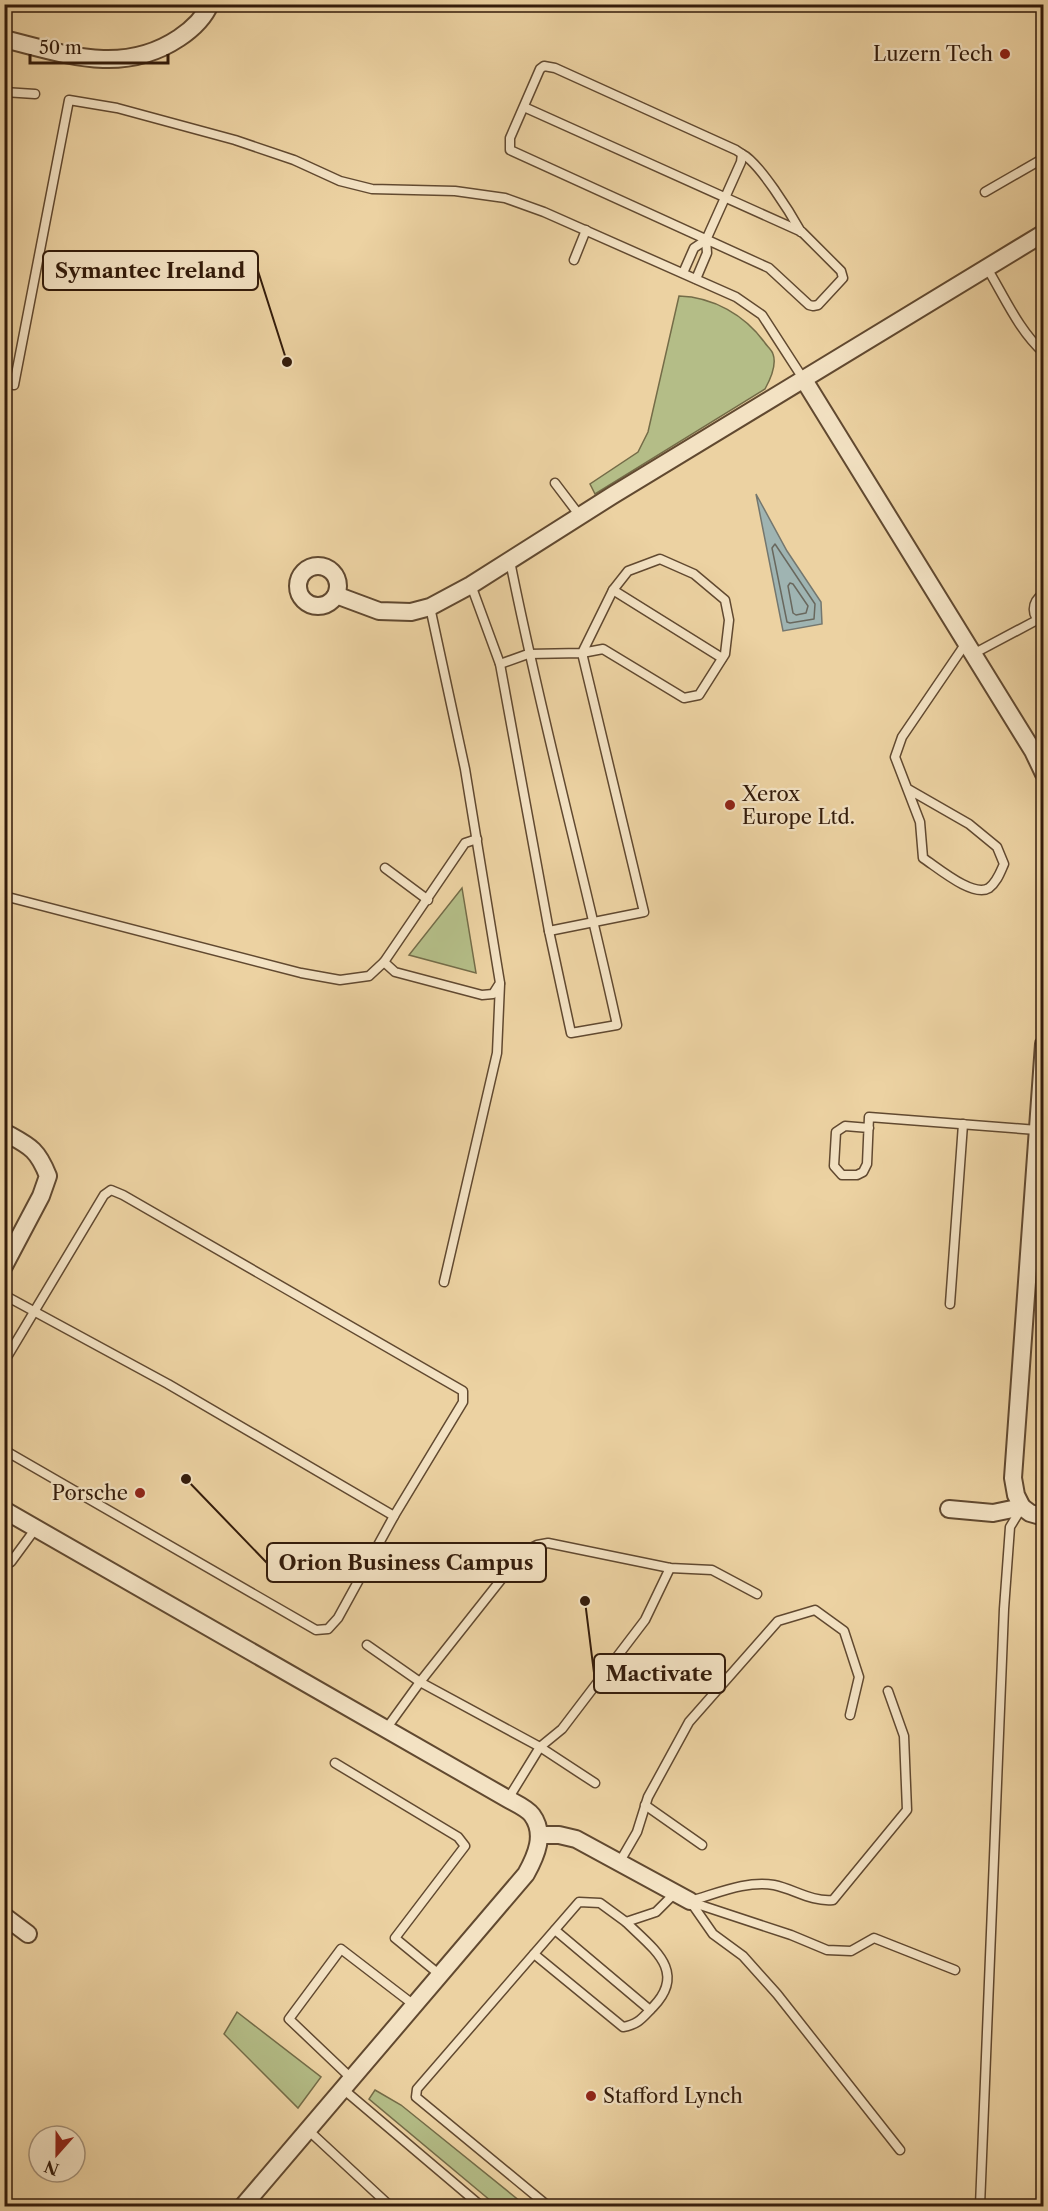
<svg xmlns="http://www.w3.org/2000/svg" width="1048" height="2211" font-family="'Libre Caslon Text',serif">
<style>
.green{fill:#b4bd87;stroke:#746c48;stroke-width:1.5}
.water{fill:#9fb4b2;stroke:#74776f;stroke-width:1.5}
.lines{fill:none;stroke-linecap:round;stroke-linejoin:round}
.shore{stroke:#69685e;stroke-width:1.5}
.service-casing{stroke:#614930;stroke-width:11}
.minor-casing{stroke:#614930;stroke-width:20}
.service{stroke:#f3e2c3;stroke-width:8}
.minor{stroke:#f3e2c3;stroke-width:16}
.poi-dot{fill:#8f2418;stroke:#f3e2c3;stroke-width:2}
.labels{text-anchor:middle;stroke-width:4.5;stroke-linejoin:round;paint-order:stroke}
.poi-label{font-size:20px;fill:#331b0a;stroke:#f3e2c3;text-anchor:end}
.leader{fill:none;stroke:#331b0a;stroke-width:2}
.callout-dot{fill:#331b0a;stroke:#f3e2c3;stroke-width:2}
.callout{fill:#f3e2c3;stroke:#331b0a;stroke-width:2}
.callout-label{font-size:21px;text-anchor:middle;font-weight:bold;fill:#331b0a}
</style>
<rect width="100%" height="100%" fill="#ecd2a2"/>
<filter id="stains"><feTurbulence type="fractalNoise" baseFrequency=".00333" numOctaves="4"/><feColorMatrix values="0 0 0 0 .2 0 0 0 0 .09 0 0 0 0 .02 0 0 0 .5 -.17"/></filter>
<radialGradient id="worn" r=".72"><stop offset=".6" stop-color="#630" stop-opacity="0"/><stop offset="1" stop-color="#630" stop-opacity=".3"/></radialGradient>
<g class="green">
<path d="M679 296C713 297 745 315 765 343 767 346 772 350 773 354 777 365 770 380 765 389L595 494 590 484 638 452 648 432Z"/>
<polygon points="462,888 476,973 409,955"/>
<polygon points="1042,1262 1043,1262 1043,1501 1036,1500"/>
<polygon points="237,2012 321,2077 298,2108 224,2034"/>
<polygon points="375,2090 401,2105 526,2206 497,2206 369,2099"/>
</g>
<polygon class="water" points="756,494 787,551 821,602 822,624 783,631"/>
<g class="lines">
<g class="shore">
<polygon points="775,544 815,604 814,619 790,623 787,622 772,548"/>
<polygon points="790,583 793,584 808,606 806,613 796,615 793,613 788,586"/>
</g>
<defs>
<g id="service">
<polyline points="4,92 35,94"/>
<polyline points="524,107 802,232 841,271 843,278 818,305 813,306 809,305 769,268 510,150 510,138 540,69 544,66 555,68 736,150 742,154 741,162 706,240 707,253 696,279"/>
<path d="M742 154C759 162 791 214 801 232"/>
<polyline points="985,192 1044,158"/>
<polyline points="574,260 586,230"/>
<path d="M987 268C1004 296 1019 331 1044 353"/>
<polyline points="683,273 694,248 706,240"/>
<polyline points="14,385 69,100 117,108 235,140 294,160 340,181 372,189 455,191 505,198 544,212 736,297 762,315 804,380"/>
<polyline points="555,483 580,516"/>
<path d="M471 585 500 664 549 931 571 1033 617 1025C583 870 541 717 510 561"/>
<polyline points="613,590 722,658"/>
<path d="M1044 593C1031 602 1030 616 1044 625"/>
<polyline points="973,654 1037,620"/>
<polyline points="500,664 528,654 582,653 613,590 628,571 660,559 694,574 725,600 729,620 725,654 699,695 684,698 603,649 582,653 644,912 549,931"/>
<path d="M908 789 969 824 997 847 1004 864C1000 873 997 882 989 888 973 898 937 867 923 858L920 822 895 757 902 737 966 643"/>
<polyline points="385,868 428,900"/>
<polyline points="4,896 301,973 340,980 369,976 384,962 465,843 477,839"/>
<polyline points="384,962 395,972 482,995 493,994 500,983 465,769 430,607"/>
<polyline points="869,1128 845,1126 836,1132 834,1166 842,1175 857,1175 863,1172 867,1164 869,1117 1037,1130"/>
<polyline points="1029,1252 1044,1249"/>
<polyline points="444,1282 497,1053 500,984"/>
<polyline points="4,1295 168,1384 394,1516"/>
<polyline points="950,1304 963,1124"/>
<polyline points="4,1362 104,1195 111,1190 123,1195 463,1391 463,1402 394,1516 338,1618 328,1629 316,1630 4,1450"/>
<polyline points="4,1558 11,1562 36,1528"/>
<polyline points="1043,1601 1044,1601"/>
<polyline points="367,1645 420,1682 540,1747 595,1783"/>
<polyline points="386,1729 420,1682 523,1552 537,1545 548,1543 670,1568 712,1570 757,1594"/>
<polyline points="335,1763 458,1837 465,1846 395,1938 440,1975"/>
<polyline points="508,1799 540,1747 562,1729 645,1620 670,1568"/>
<polyline points="645,1805 702,1845"/>
<polyline points="619,1863 637,1832 648,1797 689,1722 778,1621 815,1610 844,1631 859,1677 850,1715"/>
<path d="M690 1901C716 1894 746 1880 774 1885 794 1889 811 1902 833 1900L907 1810 904 1736 888 1691"/>
<polyline points="690,1901 713,1934 743,1956 777,1994 900,2150"/>
<polyline points="691,1902 791,1935 827,1950 851,1951 874,1938 955,1970"/>
<polyline points="555,1930 650,2010"/>
<path d="M534 1954 623 2027C639 2024 642 2018 653 2007 688 1971 652 1948 626 1922"/>
<polyline points="352,2079 289,2019 341,1949 414,2005"/>
<polyline points="343,2089 481,2206"/>
<polyline points="308,2130 390,2206"/>
<polyline points="548,2206 416,2097 417,2089 579,1902 600,1903 626,1922 656,1912 675,1893"/>
<polyline points="980,2206 1004,1609 1010,1527 1021,1509"/>
</g>
<g id="minor">
<path d="M4 39C65 54 122 76 179 38 191 30 204 18 210 4"/>
<polyline points="804,380 1033,751 1044,774"/>
<circle cx="318" cy="586" r="20"/>
<polyline points="336,595 379,611 411,612 430,607 471,585 613,495 1044,233"/>
<path d="M4 1132C29 1146 37 1148 48 1176L41 1196 4 1266"/>
<polyline points="1022,1507 1016,1495 1013,1478 1044,1044"/>
<polyline points="949,1509 993,1513 1022,1507 1030,1513 1044,1517"/>
<path d="M4 1510 508 1799C515 1803 527 1808 532 1815 546 1834 536 1856 526 1874L243 2206"/>
<polyline points="539,1835 559,1835 576,1839 690,1901"/>
<polyline points="4,1916 28,1934"/>
</g>
</defs>
<use href="#service" class="service-casing"/>
<use href="#minor" class="minor-casing"/>
<use href="#service" class="service"/>
<use href="#minor" class="minor"/>
</g>
<g class="poi-dot">
<circle cx="1005" cy="54" r="6"/>
<circle cx="730" cy="805" r="6"/>
<circle cx="140" cy="1493" r="6"/>
<circle cx="591" cy="2096" r="6"/>
</g>
<g class="labels">
<g class="poi-label">
<text x="993" y="61">Luzern Tech</text>
<text x="742" y="801" text-anchor="start">Xerox<tspan x="742" dy="23">Europe Ltd.</tspan></text>
<text x="128" y="1500">Porsche</text>
<text x="603" y="2103" text-anchor="start">Stafford Lynch</text>
</g>
</g>
<path class="leader" d="M287 362L258 271M186 1479L267 1563M585 1601L594 1673"/>
<g class="callout-dot">
<circle cx="287" cy="362" r="6"/>
<circle cx="186" cy="1479" r="6"/>
<circle cx="585" cy="1601" r="6"/>
</g>
<g class="callout">
<rect x="43" y="251" width="215" height="39" rx="6"/>
<rect x="267" y="1543" width="279" height="39" rx="6"/>
<rect x="594" y="1654" width="131" height="39" rx="6"/>
</g>
<g class="callout-label">
<text x="150" y="278">Symantec Ireland</text>
<text x="406" y="1570">Orion Business Campus</text>
<text x="659" y="1681">Mactivate</text>
</g>
<rect width="1048" height="2211" fill="none" stroke="#ecd2a2" stroke-width="24"/>
<rect x="6" y="6" width="1036" height="2199" fill="none" stroke="#331b0a" stroke-width="3"/>
<rect x="12" y="12" width="1024" height="2187" fill="none" stroke="#331b0a" stroke-width="1.5"/>
<g transform="translate(57 2154) rotate(201)"><circle r="28" fill="#f3e2c3" stroke="#a69279" stroke-width="1.5"/>
<path d="M0-4.5L10 22L0 15L-10 22Z" fill="#8f2418"/>
<text y="-9" font-size="16" font-weight="bold" text-anchor="middle" fill="#331b0a">N</text>
</g>
<path d="M30 54v9h138v-9" fill="none" stroke="#331b0a" stroke-width="3"/>
<text x="39" y="54" font-size="18" fill="#331b0a" stroke="#f3e2c3" stroke-width="4.5" paint-order="stroke">50 m</text>
<rect width="100%" height="100%" filter="url(#stains)"/>
<rect width="100%" height="100%" fill="url(#worn)"/>
</svg>
